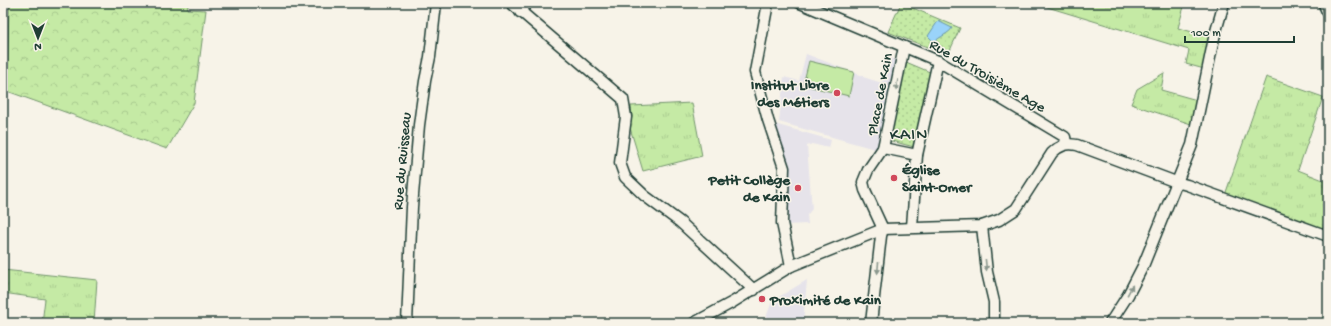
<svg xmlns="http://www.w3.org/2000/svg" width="1331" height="326" font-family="'Gochi Hand',sans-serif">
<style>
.built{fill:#e6e3ea}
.grass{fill:url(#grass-tufts);stroke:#72946c}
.forest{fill:url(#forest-crowns);stroke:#72946c}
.park{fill:url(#park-dots);stroke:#72946c}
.pitch{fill:#c5eaa5;stroke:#72946c}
.water{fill:#9ad3fa;stroke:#6997ab}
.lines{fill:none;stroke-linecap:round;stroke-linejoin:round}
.minor-casing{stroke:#1f3d34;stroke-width:13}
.major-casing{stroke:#1f3d34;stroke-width:16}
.minor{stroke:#f7f3e8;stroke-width:10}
.major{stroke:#f7f3e8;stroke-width:13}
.oneway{fill:#8b988e}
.poi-dot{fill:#d1495b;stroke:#f7f3e8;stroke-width:1.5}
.labels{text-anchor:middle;stroke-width:3;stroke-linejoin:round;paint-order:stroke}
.street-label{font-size:15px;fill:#1f3d34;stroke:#f7f3e8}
.poi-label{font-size:15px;font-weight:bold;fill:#1f3d34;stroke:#f7f3e8;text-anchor:end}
.quarter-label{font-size:17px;letter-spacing:1px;fill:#1f3d34;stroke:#f7f3e8}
</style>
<defs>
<pattern id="grass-tufts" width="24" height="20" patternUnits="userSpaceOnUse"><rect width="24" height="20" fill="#c5eaa5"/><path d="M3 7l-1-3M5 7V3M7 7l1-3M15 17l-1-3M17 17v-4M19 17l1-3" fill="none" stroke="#a9ca8f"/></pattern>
<pattern id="forest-crowns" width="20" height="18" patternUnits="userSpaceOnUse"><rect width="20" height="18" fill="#c5eaa5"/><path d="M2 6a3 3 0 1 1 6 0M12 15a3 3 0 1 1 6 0" fill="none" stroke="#a9ca8f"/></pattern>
<pattern id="park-dots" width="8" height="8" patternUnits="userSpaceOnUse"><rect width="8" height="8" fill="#c5eaa5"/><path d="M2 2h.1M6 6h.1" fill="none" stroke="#a9ca8f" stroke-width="1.8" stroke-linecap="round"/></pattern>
</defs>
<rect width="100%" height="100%" fill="#f7f3e8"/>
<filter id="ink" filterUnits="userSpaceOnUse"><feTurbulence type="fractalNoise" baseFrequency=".025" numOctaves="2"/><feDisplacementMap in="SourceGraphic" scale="8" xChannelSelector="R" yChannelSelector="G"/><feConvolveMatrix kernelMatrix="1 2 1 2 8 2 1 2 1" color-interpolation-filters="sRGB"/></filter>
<g filter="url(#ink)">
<g class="built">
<polygon points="806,54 863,76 863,77 882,83 888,57 898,61 878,150 779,122 784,77 799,81"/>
<polygon points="771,123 831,140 829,148 812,144 807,146 812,209 807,215 808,224 784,225 785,167"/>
<polygon points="807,280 803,323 764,323 772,301"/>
</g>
<g class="grass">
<polygon points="3,3 9,3 7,91 3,90"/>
<polygon points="1034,3 1185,3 1178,28 1214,38 1208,70 1186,64 1189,50"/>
<polygon points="1164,73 1161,90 1197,100 1191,124 1131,104 1137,89"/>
<polygon points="1266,77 1323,97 1298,170 1328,182 1328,232 1225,195"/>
<polygon points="692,103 702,156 643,171 630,128 632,116 631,106"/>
<polygon points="3,270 97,280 94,323 42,323 45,299 3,293"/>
</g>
<polygon class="forest" points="9,3 189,3 187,9 206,10 194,103 167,149 7,91"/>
<g class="park">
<polygon points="901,3 960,28 948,55 888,32"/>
<polygon points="906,62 932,73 914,147 888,140"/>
</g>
<polygon class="pitch" points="809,61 854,72 849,96 803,85"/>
<path class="water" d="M938 21 952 28C950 33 939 37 934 42L928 36Z"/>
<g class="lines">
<defs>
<g id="minor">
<polyline points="511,3 623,99 626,117 620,163 625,177 645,196 680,222 754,290"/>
<polyline points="768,3 755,72 768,120 784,168 782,223 791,266"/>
<polyline points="800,3 938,61 1065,137 1066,144"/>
<polyline points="520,12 527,3"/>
<polyline points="883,148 917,155"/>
<polyline points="982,226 987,272 994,302 994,323"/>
<polyline points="912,227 917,155 938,61"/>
<polyline points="883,229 865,190 863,182 868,170 883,148 904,47"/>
<polyline points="407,323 412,207 419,125 425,81 430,57 436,3"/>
<path d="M694 323 733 302 791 266 883 229 982 226 999 220 1016 209 1052 153C1060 145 1067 143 1077 145L1176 182 1187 185 1328 236"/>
<polyline points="871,323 881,236 883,229"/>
<polyline points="1110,323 1128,295 1143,266 1192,145 1214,38 1224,3"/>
</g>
<polyline id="major" points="1325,3 1328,10"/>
</defs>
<use href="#minor" class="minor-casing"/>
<use href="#major" class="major-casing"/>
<use href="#minor" class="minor"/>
<use href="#major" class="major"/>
</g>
<defs><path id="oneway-solid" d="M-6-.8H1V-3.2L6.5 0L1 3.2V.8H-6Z"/></defs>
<g class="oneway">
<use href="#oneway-solid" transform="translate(897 85) rotate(100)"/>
<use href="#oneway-solid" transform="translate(986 265) rotate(84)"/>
<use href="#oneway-solid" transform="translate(878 268) rotate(95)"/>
<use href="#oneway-solid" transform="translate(1130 290) rotate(-62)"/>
</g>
</g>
<g class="poi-dot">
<circle cx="837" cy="93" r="4"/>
<circle cx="894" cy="178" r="4"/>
<circle cx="798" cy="188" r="4"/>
<circle cx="762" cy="299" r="4"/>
</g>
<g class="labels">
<g class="street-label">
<text transform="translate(988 75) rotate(30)" y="5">Rue du Troisième Age</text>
<text transform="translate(879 94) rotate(-79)" y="5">Place de Kain</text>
<text transform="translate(401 161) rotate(-85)" y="5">Rue du Ruisseau</text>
</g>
<g class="poi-label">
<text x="829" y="89">Institut Libre<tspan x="829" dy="17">des Métiers</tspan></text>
<text x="902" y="174" text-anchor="start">Église<tspan x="902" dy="17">Saint-Omer</tspan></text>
<text x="790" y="184">Petit Collège<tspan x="790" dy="17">de Kain</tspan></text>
<text x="770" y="304" text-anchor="start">Proximité de Kain</text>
</g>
<g class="quarter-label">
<text x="909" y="139">KAIN</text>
</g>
</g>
<rect width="1331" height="326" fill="none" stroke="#f7f3e8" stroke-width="16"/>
<rect x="8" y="8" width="1315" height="310" fill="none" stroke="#1f3d34" stroke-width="1.5" filter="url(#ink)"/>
<g transform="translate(38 38) rotate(180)" stroke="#f7f3e8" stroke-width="3" paint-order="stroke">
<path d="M0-3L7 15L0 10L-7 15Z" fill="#1f3d34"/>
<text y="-6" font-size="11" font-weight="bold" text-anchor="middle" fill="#1f3d34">N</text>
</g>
<path d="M1185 36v6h109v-6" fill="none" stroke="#1f3d34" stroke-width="2"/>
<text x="1191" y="36" font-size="12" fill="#1f3d34" stroke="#f7f3e8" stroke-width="3" paint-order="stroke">100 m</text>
</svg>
